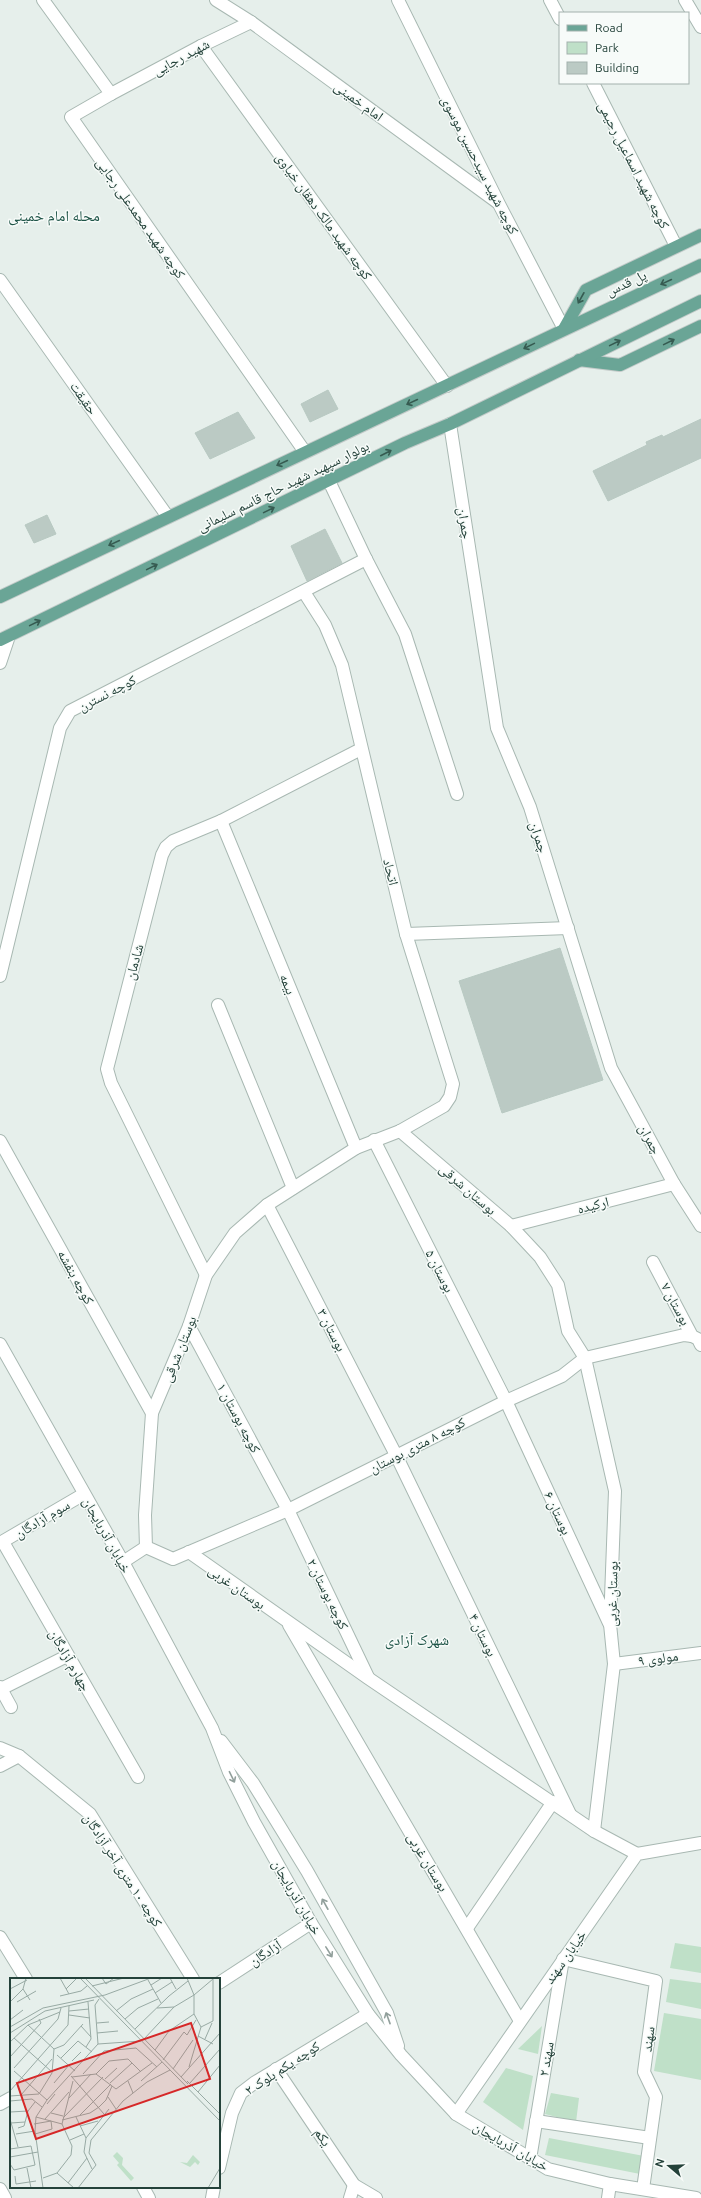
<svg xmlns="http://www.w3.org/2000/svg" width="701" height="2198" font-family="Ubuntu,'Noto Naskh Arabic',sans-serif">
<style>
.green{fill:#bfe0c8}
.building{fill:#bbcac4;stroke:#b8c9c2}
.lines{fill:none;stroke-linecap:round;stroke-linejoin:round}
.minor-casing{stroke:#a8b8b2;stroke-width:14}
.tertiary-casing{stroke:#a8b8b2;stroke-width:14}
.primary-casing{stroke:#c2cac8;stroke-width:14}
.minor{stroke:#fff;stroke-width:12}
.tertiary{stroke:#fff;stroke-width:12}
.primary{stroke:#6aa596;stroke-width:12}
.oneway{stroke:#365b51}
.oneway2{stroke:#92a09c}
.labels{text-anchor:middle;stroke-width:3;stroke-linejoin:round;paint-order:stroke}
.street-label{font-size:14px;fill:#24423a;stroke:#f7fbf9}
.neighbourhood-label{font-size:15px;fill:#1f5548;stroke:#f7fbf9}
.inset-road{fill:none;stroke:#98aaa4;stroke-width:1}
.view{fill:#d62828;fill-opacity:0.15;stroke:#d62828;stroke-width:2}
.inset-edge{fill:none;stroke:#24423a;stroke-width:2}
</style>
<rect width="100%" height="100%" fill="#e6efeb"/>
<g class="green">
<polygon points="675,1943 701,1947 701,1973 670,1968"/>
<polygon points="670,1979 701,1983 701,2009 666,2002"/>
<polygon points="664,2013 701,2019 701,2080 654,2071"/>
<polygon points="542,2026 538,2054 518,2049"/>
<polygon points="506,2068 533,2076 523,2130 483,2102"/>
<polygon points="551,2093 579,2098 576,2122 545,2114"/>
<polygon points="549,2138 644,2156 640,2174 545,2155"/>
</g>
<g class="building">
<polygon points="328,390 338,409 310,422 301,404"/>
<polygon points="238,412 255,438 210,459 195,433"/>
<polygon points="701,419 701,458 608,501 593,471 647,445 646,442 662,435 663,437"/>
<polygon points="47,515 56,534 34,543 25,525"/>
<polygon points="325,529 342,563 307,581 291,546"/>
<polygon points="560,948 603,1080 502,1113 459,981"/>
</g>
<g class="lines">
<defs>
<g id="minor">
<polyline points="43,0 111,94 71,117 305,452"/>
<polyline points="216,0 251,22 497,202"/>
<polyline points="398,0 499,204 564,329"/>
<polyline points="550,0 560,19"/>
<polyline points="685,0 701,27"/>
<polyline points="201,46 447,386"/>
<polyline points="593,83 676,246"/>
<polyline points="111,94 201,46 251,22"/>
<polyline points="0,280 168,517"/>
<polyline points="450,424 497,728 530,807 611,1068 674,1184 701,1226"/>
<polyline points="329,481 366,559 405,634 457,794"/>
<polyline points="221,821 356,1148"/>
<polyline points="406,934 568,928"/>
<polyline points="0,976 60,728 70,711 366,559"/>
<polyline points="218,1005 293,1188"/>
<polyline points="400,1131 511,1226 540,1257 558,1285 568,1331 585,1358 615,1491 610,1624 614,1664 594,1831"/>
<polyline points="374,1140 506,1401 609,1623"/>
<polyline points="0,1141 152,1413"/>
<polyline points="267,1205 396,1455 570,1814"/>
<polyline points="511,1226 674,1184"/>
<polyline points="653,1262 692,1336 698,1339 701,1345"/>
<polyline points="206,1275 111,1083 107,1069 162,855 166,847 173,841 221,821 361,749"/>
<polyline points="189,1326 288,1510 368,1677"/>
<polyline points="3,1542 138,1777"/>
<polyline points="0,1543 84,1494"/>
<polyline points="146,1547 145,1515 152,1413 189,1326 206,1275 235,1233 267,1205 356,1148 400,1131 444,1106 450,1097 453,1084 406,934 342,665 325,625 304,592"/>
<polyline points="146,1547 173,1559 288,1510 506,1401 562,1376 585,1358 684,1335 692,1336"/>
<polyline points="189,1552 368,1678 594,1831 637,1854"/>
<polyline points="123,1562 146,1547"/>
<polyline points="289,1625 520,2021"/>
<polyline points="614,1664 701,1653"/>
<polyline points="0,1687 11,1707"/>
<polyline points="1,1689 67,1656"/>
<polyline points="0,1748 19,1756 90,1814 193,1979"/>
<polyline points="0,1766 19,1756"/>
<polyline points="467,1928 553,1802"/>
<polyline points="0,1937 26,1979"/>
<polyline points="219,1983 311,1923"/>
<polyline points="276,2069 354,2185 376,2198"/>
<polyline points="0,2104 11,2098"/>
<polyline points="456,2114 637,1854 701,1843"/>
<polyline points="536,2121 650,2138"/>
<polyline points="530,2159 563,1959 656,1981 644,2072 656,2097 643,2189"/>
<polyline points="219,2168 232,2113 241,2093 254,2083 368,2014"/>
<polyline points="143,2187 149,2198"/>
<polyline points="0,2189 5,2198"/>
<polyline points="212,2198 214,2187"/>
<polyline points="350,2198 354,2185"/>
<polyline points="608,2198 610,2184"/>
</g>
<g id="tertiary">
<polyline points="0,663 9,636"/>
<polyline points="0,1344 123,1562 212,1728 229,1772 254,1822 311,1923 368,2014 401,2055 456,2114 548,2169 610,2184 696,2198"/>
<polyline points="221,1741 253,1783 307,1871 387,2013 398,2046"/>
</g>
<g id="primary">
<polyline points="564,329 586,290 701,235"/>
<polyline points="579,360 620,365 701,326"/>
<polyline points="0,597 701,265"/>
<polyline points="0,640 405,443 450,424 701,301"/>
</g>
</defs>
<use href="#minor" class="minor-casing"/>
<use href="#tertiary" class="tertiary-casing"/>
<use href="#primary" class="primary-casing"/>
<use href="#minor" class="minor"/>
<use href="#tertiary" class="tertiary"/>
<use href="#primary" class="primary"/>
</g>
<defs><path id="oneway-shaft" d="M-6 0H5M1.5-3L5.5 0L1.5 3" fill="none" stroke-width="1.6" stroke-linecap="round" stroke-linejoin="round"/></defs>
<g class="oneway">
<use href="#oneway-shaft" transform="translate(666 282) rotate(155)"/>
<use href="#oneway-shaft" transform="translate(581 298) rotate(119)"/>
<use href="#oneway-shaft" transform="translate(669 342) rotate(-26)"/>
<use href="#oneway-shaft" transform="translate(615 343) rotate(-26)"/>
<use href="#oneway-shaft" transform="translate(529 346) rotate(154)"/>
<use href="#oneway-shaft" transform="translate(412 402) rotate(155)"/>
<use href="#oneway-shaft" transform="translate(386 453) rotate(-27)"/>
<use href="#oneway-shaft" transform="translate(282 463) rotate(155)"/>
<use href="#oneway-shaft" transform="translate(269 510) rotate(-26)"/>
<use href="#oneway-shaft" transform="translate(114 543) rotate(155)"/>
<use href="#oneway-shaft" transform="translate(152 567) rotate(-26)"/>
<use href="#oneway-shaft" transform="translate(35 623) rotate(-26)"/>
</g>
<g class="oneway2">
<use href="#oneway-shaft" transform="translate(232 1777) rotate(64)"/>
<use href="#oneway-shaft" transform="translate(325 1904) rotate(-119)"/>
<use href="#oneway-shaft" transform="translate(329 1952) rotate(58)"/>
<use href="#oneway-shaft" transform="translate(388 2018) rotate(-110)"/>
</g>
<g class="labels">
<g class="street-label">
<text transform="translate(181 57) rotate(-28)" y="5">شهید رجایی</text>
<text transform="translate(359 101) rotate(36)" y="5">امام خمینی</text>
<text transform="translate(480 165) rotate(63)" y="5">کوچه شهید سیدحسین موسوی</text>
<text transform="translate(634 165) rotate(63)" y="5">کوچه شهید اسماعیل رحیمی</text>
<text transform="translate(324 216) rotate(54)" y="5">کوچه شهید مالک دهقان‌ خیاوی</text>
<text transform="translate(141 218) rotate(55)" y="5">کوچه شهید محمدعلی رجایی</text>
<text transform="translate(626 283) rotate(-25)" y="5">پل قدس</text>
<text transform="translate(84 398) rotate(55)" y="5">حقیقت</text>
<text transform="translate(283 486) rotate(-26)" y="5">بولوار سپهبد شهید حاج قاسم سلیمانی</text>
<text transform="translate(465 523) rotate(81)" y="5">چمران</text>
<text transform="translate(107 693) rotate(-27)" y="5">کوچه نسترن</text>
<text transform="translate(539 837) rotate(72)" y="5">چمران</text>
<text transform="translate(391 872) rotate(76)" y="5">اتحاد</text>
<text transform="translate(134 962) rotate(-75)" y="5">شادمان</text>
<text transform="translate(288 984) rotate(68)" y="5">بیمه</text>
<text transform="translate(650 1139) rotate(61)" y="5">چمران</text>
<text transform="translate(468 1189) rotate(41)" y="5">بوستان شرقی</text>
<text transform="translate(593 1205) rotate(-14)" y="5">ارکیده</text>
<text transform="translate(440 1271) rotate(63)" y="5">بوستان ۵</text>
<text transform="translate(76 1277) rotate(61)" y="5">کوچه بنفشه</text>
<text transform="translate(676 1304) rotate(62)" y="5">بوستان ۷</text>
<text transform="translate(332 1330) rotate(63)" y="5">بوستان ۳</text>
<text transform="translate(179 1349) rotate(-68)" y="5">بوستان شرقی</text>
<text transform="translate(239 1418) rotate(62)" y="5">کوچه بوستان ۱</text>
<text transform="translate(417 1445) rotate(-27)" y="5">کوچه ۸ متری بوستان</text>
<text transform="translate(558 1513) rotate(65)" y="5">بوستان ۶</text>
<text transform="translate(42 1519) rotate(-31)" y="5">سوم آزادگان</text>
<text transform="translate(107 1535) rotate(61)" y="5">خیابان آذربایجان</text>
<text transform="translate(237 1587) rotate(35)" y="5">بوستان غربی</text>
<text transform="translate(328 1594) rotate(64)" y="5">کوچه بوستان ۲</text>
<text transform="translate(612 1594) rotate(-89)" y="5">بوستان غربی</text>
<text transform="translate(483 1635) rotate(64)" y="5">بوستان ۴</text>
<text transform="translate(658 1658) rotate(-7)" y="5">مولوی ۹</text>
<text transform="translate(70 1660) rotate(60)" y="5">چهارم آزادگان</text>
<text transform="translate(428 1862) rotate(59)" y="5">بوستان غربی</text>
<text transform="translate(123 1870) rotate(57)" y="5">کوچه ۱۰ متری آخر آزادگان</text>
<text transform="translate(297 1897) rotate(60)" y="5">خیابان آذربایجان</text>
<text transform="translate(265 1953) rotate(-33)" y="5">آزادگان</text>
<text transform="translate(565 1957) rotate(-55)" y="5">خیابان سهند</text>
<text transform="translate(648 2039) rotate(-83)" y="5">سهند</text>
<text transform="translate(546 2059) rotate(-80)" y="5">سهند ۲</text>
<text transform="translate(282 2068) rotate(-33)" y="5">کوچه یکم بلوک ۲</text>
<text transform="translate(323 2137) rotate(57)" y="5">یکم</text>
<text transform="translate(511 2146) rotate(30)" y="5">خیابان آذربایجان</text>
</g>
<g class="neighbourhood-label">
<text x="54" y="221">محله امام خمینی</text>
<text x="417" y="1645">شهرک آزادی</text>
</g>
</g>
<g transform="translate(10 1978)">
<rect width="210" height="210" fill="#e6efeb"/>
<path d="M107 174 113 180 112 187 124 200 121 203 107 187 109 185 103 178ZM183 177 190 184 188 187 185 184 180 189 170 184 177 185Z" fill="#bfe0c8"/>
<path class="inset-road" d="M50 0 59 16M70 0 210 143M75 0 178 106M92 0 96 6 104 0M160 0 166 11M177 0 184 17V36L191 49M138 2 151 25M141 7 152 0M82 8 114 0M0 11 17 2M13 11 20 22M56 11 67 0M145 15 162 4M50 18 71 13 77 8M0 24 13 11 16 0M7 24 26 13M147 30 164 29 184 17 203 1M59 33 79 31M106 33 121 21 143 11M59 37 80 40M115 41 128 30 148 21M0 42 13 32M87 45 99 44M18 47 44 71M71 48 81 59M0 49 33 30 95 17 141 0M191 49 203 43V0M125 51 159 18 178 3M0 55 35 33 84 22M87 55 108 53M188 58 203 66M4 60 42 94M134 61 164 29M195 61 202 45M0 64 18 47 50 34M88 66 131 63M76 69 81 61 78 24M145 72 159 53 184 36M94 73 126 70 147 89M47 77 65 93M0 79 31 45 29 41M51 80 68 63 82 74M153 82 174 54 177 57 186 42M62 83 71 74M179 89 191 49M4 90 48 41 51 30M163 91 183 62M4 93 37 122M73 96 94 73M86 96 99 83 118 81 131 94M61 98 94 136M62 99 86 96 106 111 142 85M171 99 210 55M95 101 107 90M118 103 123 115M131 103 152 84M177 103 210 136M44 105 59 87M100 105 122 85M180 105 210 71M0 113 58 47 59 28M188 114 210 87M11 117 42 81M0 118 29 116 42 95 44 71 54 67 73 46M98 119 106 131M59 120 81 96M0 123 22 121 32 129M37 126 45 116M0 134 18 133M41 135 53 138M70 137 101 106M26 139 52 146 62 168 61 177 47 195 33 200M66 139 76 160 74 174 82 191M53 140 93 99M0 141 8 169M35 141 59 114M52 142 80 135 89 129 96 122 102 108M1 145 15 144M24 146 41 143 42 151 25 156M52 146 63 103M70 148 88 143M8 150 14 148 18 133 25 124M6 156 25 153M76 160 99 131M60 162 74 156M0 171 21 168 25 187 4 192 0 186M0 179 28 174M17 190 21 210M47 195 64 210M5 198 6 206 26 203M58 205 77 180M33 210 25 153 26 139 37 122 88 66 85 27 89 21M68 210 86 187 79 175 81 162 113 123 137 104 160 92M198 210 210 190"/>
<path class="view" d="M181 45 200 101 26 161 7 105Z"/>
<rect width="210" height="210" class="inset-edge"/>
</g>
<rect x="559" y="12" width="130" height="72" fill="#f7fbf9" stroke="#a3b1ad"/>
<rect x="567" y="25" width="20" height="6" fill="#6aa596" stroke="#a3b1ad"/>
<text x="595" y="32" font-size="12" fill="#24423a">Road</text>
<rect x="567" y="42" width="20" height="12" fill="#bfe0c8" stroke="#a3b1ad"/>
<text x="595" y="52" font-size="12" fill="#24423a">Park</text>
<rect x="567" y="62" width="20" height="12" fill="#bbcac4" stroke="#a3b1ad"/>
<text x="595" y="72" font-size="12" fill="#24423a">Building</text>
<g transform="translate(669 2166) rotate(289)" stroke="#f7fbf9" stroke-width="3" paint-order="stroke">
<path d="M0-3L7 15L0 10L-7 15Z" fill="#24423a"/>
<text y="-6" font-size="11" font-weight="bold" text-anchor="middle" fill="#24423a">N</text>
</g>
</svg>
